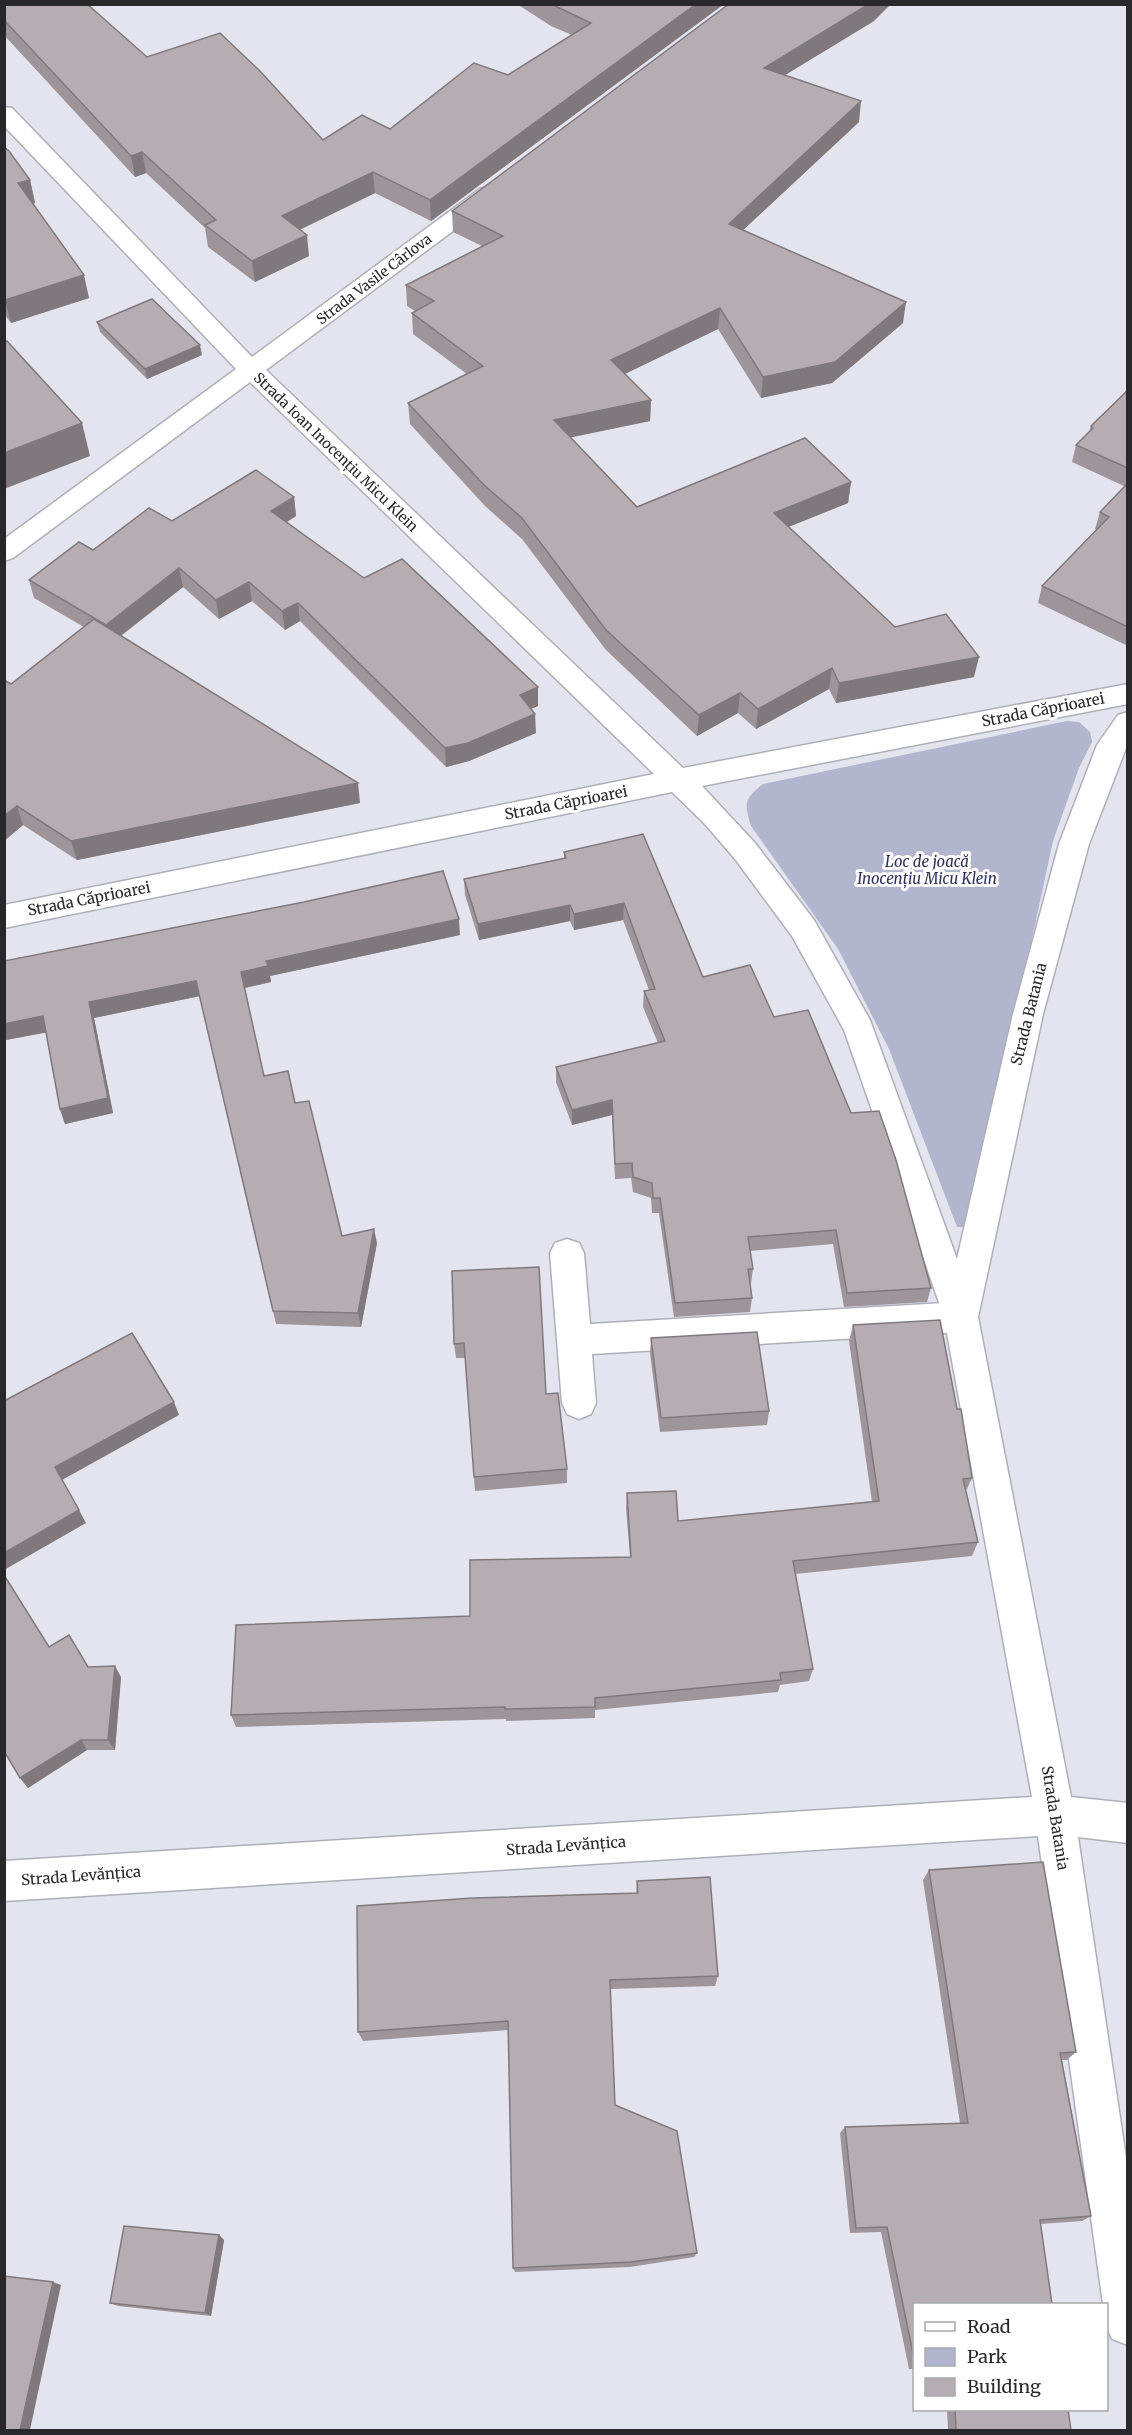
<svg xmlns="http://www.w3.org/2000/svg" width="1132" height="2435" font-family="Merriweather,serif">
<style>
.green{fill:#b2b5ce}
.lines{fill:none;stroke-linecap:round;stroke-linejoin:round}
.service-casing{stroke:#aeafb8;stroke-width:3}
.minor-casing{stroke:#aeafb8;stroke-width:3}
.service{fill:#fff;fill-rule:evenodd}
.minor{fill:#fff;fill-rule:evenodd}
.wall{fill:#9d9599}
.shaded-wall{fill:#7f797d}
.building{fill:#b6adb2;stroke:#7f797d;stroke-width:1.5}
.labels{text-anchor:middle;stroke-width:6;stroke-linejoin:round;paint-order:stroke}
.far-street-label{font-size:14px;fill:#28282b;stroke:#fff}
.street-label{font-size:15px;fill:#28282b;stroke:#fff}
.park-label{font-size:15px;font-style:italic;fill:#2e3059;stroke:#fff}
</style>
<rect width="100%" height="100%" fill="#e3e4ee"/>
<path class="green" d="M1067 721 1079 722 1090 732 1092 742 1079 768 1053 841 970 1227H957L889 1049 838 949 751 826C744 803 744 799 763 784Z"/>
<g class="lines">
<defs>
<polygon id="service" points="567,1239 579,1243 584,1253 590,1324 961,1302 973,1306 978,1317 973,1328 961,1332 592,1354 596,1403 591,1414 579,1419 567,1414 562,1403 550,1253 555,1243"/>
<polygon id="minor" points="4,107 12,108 252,357 480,189 488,187 496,189 499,194 496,199 266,370 683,768 1128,684 1128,704 702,786 755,843 814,920 870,1020 957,1259 1013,1014 1059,844 1097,745 1118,715 1128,712 1128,743 1089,844 1043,1014 978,1317 1071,1797 1128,1803 1128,1843 1078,1837 1128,2171 1128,2345 1112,2339 1106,2325 1106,2304 1103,2304 1038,1836 4,1901 4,1861 1032,1797 944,1317 844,1030 792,936 735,859 704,823 672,792 4,928 4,905 654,774 250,382 13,558 4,561 4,539 236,369 4,126"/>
</defs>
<use href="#service" class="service-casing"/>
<use href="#minor" class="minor-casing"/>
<use href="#service" class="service"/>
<use href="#minor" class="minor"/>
</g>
<g class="wall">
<polygon points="4,4 147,57 323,140 390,129 508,75 572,35 551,26 520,6 520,4 724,4 431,221 375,193 300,230 309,256 255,282 208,247 205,228 146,173 135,177 4,35"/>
<polygon points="874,21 785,75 859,122 743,230 903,323 832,383 761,398 718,329 625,374 651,400 650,421 570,437 637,507 851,482 848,503 788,527 895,627 974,677 836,703 829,689 756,729 738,713 697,736 606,650 522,539 485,506 410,424 408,403 467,374 413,334 412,313 415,311 407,306 406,285 482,246 453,232 452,211"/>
<polygon points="4,147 30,180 35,203 33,204 89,298 11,323 4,314"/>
<polygon points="97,322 202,355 147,379 100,332"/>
<polygon points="1128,390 1128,646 1038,603 1042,586 1096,530 1095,529 1100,512 1124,486 1072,462 1076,445 1089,432 1091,426"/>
<polygon points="294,497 296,516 287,522 538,706 531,709 536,733 469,761 446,767 300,621 285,630 252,601 219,619 183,587 121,636 360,803 77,860 23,825 4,841 4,680 11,684 84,627 34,598 29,580 93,550 172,521"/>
<polygon points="643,834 703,977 774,1017 851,1113 931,1288 927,1302 844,1307 833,1244 750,1251 753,1269 751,1283 750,1283 752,1298 750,1312 674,1317 659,1213 652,1213 651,1198 633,1192 631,1178 615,1179 612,1115 572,1125 556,1082 556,1067 658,1043 643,1007 644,991 649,990 623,920 574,930 570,921 479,940 465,895 464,879 564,858 564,852"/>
<polygon points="460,935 270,976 271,982 245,988 264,1076 295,1103 342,1236 377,1243 361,1327 276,1324 200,996 94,1018 113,1113 65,1124 60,1109 46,1032 6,1040 4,1036 4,961"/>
<polygon points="452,1271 567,1469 567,1483 475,1491 465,1358 456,1358 454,1344"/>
<polygon points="853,1325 957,1409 972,1478 966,1491 978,1542 972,1556 795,1574 813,1669 809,1681 780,1685 778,1692 595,1710 595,1718 506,1721 506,1719 236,1727 231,1715 470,1616 630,1557 626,1508 627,1493 678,1521 872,1502 849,1341"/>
<polygon points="651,1338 769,1411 767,1425 660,1432 650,1353"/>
<polygon points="49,1647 88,1667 121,1677 115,1750 87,1750 28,1788 20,1778"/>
<polygon points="929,1870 1076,2052 1067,2060 1062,2060 1091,2216 1082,2221 1040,2224 915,2304 915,2369 909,2369 881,2232 850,2233 840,2133 845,2127 960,2123 923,1880"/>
<polygon points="637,1881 718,1976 715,1986 610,1989 615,2105 697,2253 694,2257 630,2267 515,2272 513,2268 509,2030 363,2041 358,2032 636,1894"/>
<polygon points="219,2235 224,2240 211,2316 118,2306 110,2303"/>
<polygon points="947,2409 1068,2409 1071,2430 948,2430"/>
</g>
<g class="shaded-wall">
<polygon points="696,4 724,4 431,221 430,200"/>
<polygon points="869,4 891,4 874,21 762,89 764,68"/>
<polygon points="861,101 859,122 727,245 729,224"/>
<polygon points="142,152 146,173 135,177 131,156"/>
<polygon points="373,172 375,193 284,237 282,216"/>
<polygon points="30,180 35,203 24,206 18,183"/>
<polygon points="307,235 309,256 255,282 252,261"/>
<polygon points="84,275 89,298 11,323 5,300"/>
<polygon points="906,302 903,323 832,383 761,398 763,377"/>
<polygon points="720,308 718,329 610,381 611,360"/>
<polygon points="200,345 202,355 147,379 145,369"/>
<polygon points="651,400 650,421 554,441 554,420"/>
<polygon points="82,423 90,456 4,489 4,453"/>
<polygon points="851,482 848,503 771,534 774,513"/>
<polygon points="294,497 296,516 274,530 271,511"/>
<polygon points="179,568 183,587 111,643 106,625"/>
<polygon points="249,582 252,601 219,619 216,600"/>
<polygon points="298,603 300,621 285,630 282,611"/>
<polygon points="979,657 974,677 836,703 839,683"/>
<polygon points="832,668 829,689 756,729 758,709"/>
<polygon points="538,687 538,706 520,713 520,695"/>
<polygon points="740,693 738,713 697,736 699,715"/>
<polygon points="535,714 536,733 469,761 446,767 445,748"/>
<polygon points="358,783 360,803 77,860 71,841"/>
<polygon points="17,806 23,825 4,841 4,816"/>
<polygon points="624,903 623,920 574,930 574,914"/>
<polygon points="570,905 570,921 479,940 478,924"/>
<polygon points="459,919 460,935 270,976 271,982 244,988 241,972 266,961"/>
<polygon points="196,981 200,996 94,1018 113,1113 65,1124 60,1109 89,1002"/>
<polygon points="43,1016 49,1032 6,1040 4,1036 4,1024"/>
<polygon points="612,1100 612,1115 572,1125 572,1110"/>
<polygon points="374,1229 377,1243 361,1327 358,1313"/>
<polygon points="174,1402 179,1415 62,1480 55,1467"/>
<polygon points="79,1510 86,1523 4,1570 4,1553"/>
<polygon points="115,1666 121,1677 115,1750 108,1740"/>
<polygon points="81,1740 87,1750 28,1788 20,1778"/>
<polygon points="219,2235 224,2240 211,2316 205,2313"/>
<polygon points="53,2282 61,2285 30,2430 20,2430"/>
</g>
<g class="building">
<polygon points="4,4 87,4 147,57 220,33 260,71 323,140 362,115 390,129 474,63 508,75 591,23 551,4 696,4 430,200 373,172 282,216 307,235 252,261 205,225 216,220 142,152 131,156 4,20"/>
<polygon points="729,4 869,4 764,68 861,101 729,224 906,302 835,362 763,377 720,308 611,360 651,400 554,420 637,507 805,438 851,482 774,513 895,627 946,614 979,657 839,683 832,668 758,709 740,693 699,715 606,630 522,518 484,485 408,403 483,366 412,313 434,301 406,285 503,236 452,211"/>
<polygon points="4,147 9,151 30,180 18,183 84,275 5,300"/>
<polygon points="152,299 200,345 145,369 97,322"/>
<polygon points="7,341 82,423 4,453 4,342"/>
<polygon points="1128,390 1128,468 1076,445 1093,428 1091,426"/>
<polygon points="256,470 294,497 271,511 364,578 402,559 538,687 520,695 535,714 468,743 445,748 298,603 282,611 249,582 216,600 179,568 106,625 29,580 79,542 93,550 149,508 172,521"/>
<polygon points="1128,483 1128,627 1042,586 1109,517 1100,512"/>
<polygon points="94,619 358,783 71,841 17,806 4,816 4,680 11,684"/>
<polygon points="643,834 703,977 750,965 774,1017 808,1010 851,1113 879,1111 896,1160 931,1288 847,1293 836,1230 748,1237 753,1269 748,1269 752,1298 675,1303 660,1198 653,1198 652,1183 633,1177 632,1163 615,1164 612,1100 572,1110 556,1067 665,1041 644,991 655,989 624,903 574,914 570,905 478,924 464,879 566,858 564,852"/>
<polygon points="443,871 459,919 266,961 268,966 241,972 264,1076 288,1071 295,1103 309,1101 342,1236 374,1229 358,1313 273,1311 196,981 89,1002 108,1098 60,1109 43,1016 4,1024 4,961 304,902"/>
<polygon points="539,1267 546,1394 558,1393 567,1469 474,1477 464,1343 454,1344 452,1271"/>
<polygon points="940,1320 957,1409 961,1409 972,1478 963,1479 978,1542 793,1561 813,1669 780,1673 781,1680 595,1698 595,1707 505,1709 505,1707 231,1715 236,1625 470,1616 470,1560 631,1557 627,1493 676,1491 678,1521 879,1501 853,1325"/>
<polygon points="757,1332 769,1411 661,1418 651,1338"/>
<polygon points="132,1333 174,1402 55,1467 79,1510 4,1553 4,1401"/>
<polygon points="4,1575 49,1647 69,1635 88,1667 115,1666 108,1740 81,1740 20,1778 4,1751"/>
<polygon points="1043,1862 1076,2052 1060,2053 1091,2216 1040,2220 1052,2304 915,2304 915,2363 887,2227 856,2228 845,2127 968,2123 929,1870"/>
<polygon points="710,1877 718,1976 610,1980 615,2105 677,2131 697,2253 631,2262 513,2268 508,2021 358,2032 357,1906 473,1898 638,1893 637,1881"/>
<polygon points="124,2226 219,2235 205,2313 110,2303"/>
<polygon points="4,2276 53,2282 20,2430 4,2430"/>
<polygon points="955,2409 1068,2409 1071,2430 956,2430"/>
</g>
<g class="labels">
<g class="far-street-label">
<text transform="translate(374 279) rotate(-37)" y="5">Strada Vasile Cârlova</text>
<text transform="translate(336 452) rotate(44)" y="5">Strada Ioan Inocențiu Micu Klein</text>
</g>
<g class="street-label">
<text transform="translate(1043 710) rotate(-11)" y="5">Strada Căprioarei</text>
<text transform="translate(566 803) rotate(-11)" y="5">Strada Căprioarei</text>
<text transform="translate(89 899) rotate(-11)" y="5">Strada Căprioarei</text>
<text transform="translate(1029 1014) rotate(-76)" y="5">Strada Batania</text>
<text transform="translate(1055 1818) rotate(81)" y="5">Strada Batania</text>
<text transform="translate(566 1846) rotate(-4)" y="5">Strada Levănțica</text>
<text transform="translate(81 1876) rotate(-4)" y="5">Strada Levănțica</text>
</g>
<g class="park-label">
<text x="927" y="867">Loc de joacă<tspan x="927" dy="17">Inocențiu Micu Klein</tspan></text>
</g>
</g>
<rect width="1132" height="2435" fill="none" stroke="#28282b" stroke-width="12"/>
<rect x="913" y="2303" width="195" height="108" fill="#ffffff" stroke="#a9a9aa" stroke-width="1.5"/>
<rect x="925" y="2322" width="30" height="9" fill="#ffffff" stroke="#a9a9aa" stroke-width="1.5"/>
<text x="967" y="2333" font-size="18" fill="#28282b">Road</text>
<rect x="925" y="2348" width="30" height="18" fill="#b2b5ce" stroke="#a9a9aa" stroke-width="1.5"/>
<text x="967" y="2363" font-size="18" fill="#28282b">Park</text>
<rect x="925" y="2378" width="30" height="18" fill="#b6adb2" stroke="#a9a9aa" stroke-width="1.5"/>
<text x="967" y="2393" font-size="18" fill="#28282b">Building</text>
</svg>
